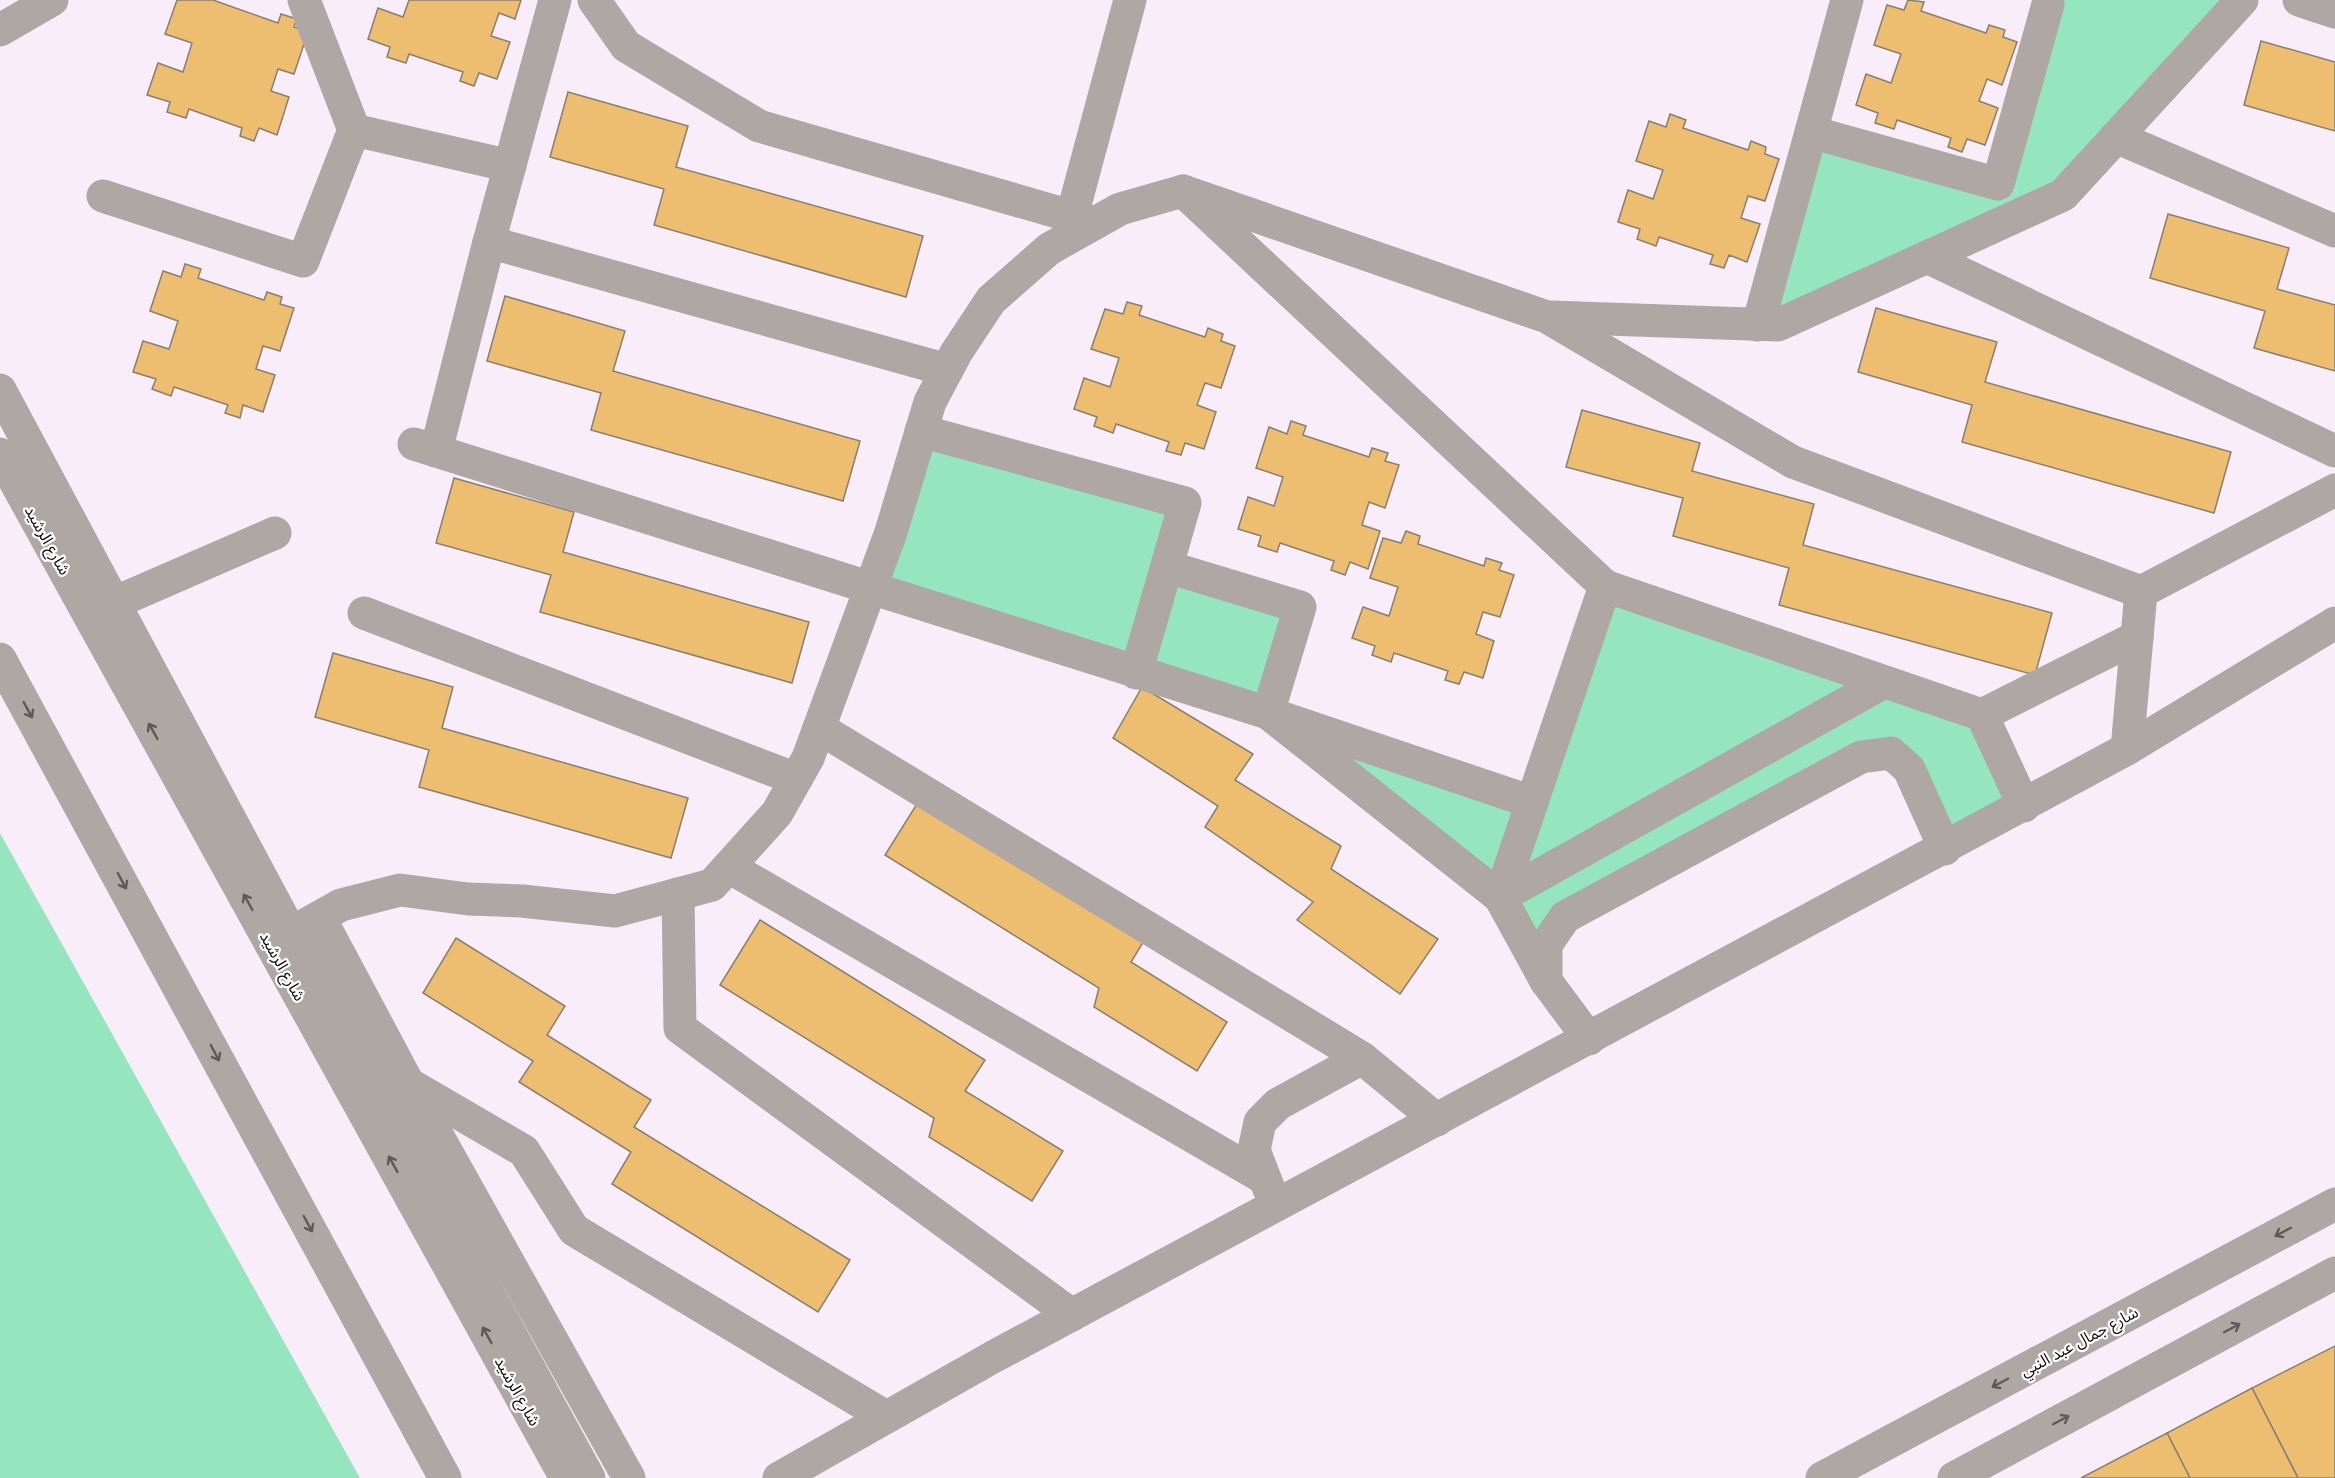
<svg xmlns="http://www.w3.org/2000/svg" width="2335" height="1478" font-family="'Nunito Sans','Noto Sans Arabic',sans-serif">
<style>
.green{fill:#95e6bf}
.building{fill:#eebe70;stroke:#877f73;stroke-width:1.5}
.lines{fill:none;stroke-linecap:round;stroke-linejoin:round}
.minor{stroke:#aea7a4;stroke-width:33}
.tertiary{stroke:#aea7a4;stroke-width:33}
.oneway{stroke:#5f5a5a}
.labels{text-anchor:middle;stroke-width:4.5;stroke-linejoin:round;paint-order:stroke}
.street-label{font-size:16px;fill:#100c10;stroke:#fff}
</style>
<rect width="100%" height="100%" fill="#f9edf9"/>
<g class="green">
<polygon points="2050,0 2241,0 2050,201 1758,325 1811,132 2019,192 1998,184"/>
<polygon points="921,431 1185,503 1162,584 1300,607 1268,713 1532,802 1605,586 1982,715 2024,806 1945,849 1892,753 1546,945 1500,897 1268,713 870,589"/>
<polygon points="0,833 360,1478 0,1478"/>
</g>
<g class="building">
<polygon points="177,0 213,0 278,23 281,14 297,19 294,27 308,32 294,74 278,69 271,91 289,97 277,135 259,128 254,141 240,136 242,128 189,109 186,118 167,112 170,102 147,95 158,63 183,72 192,43 165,34"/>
<polygon points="409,0 521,0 515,19 499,13 491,36 510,42 497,79 479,73 474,86 460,81 463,72 409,54 406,63 387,57 390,47 368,39 378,8 403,17"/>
<polygon points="1908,0 1924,2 1921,11 1986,33 1989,25 2005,30 2003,37 2017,42 2002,85 1987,79 1979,101 1998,108 1985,145 1967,139 1962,152 1948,147 1951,138 1897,120 1894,129 1875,123 1878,113 1856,105 1866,74 1891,83 1901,54 1874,45 1887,5 1904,10"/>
<polygon points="2261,41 2335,62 2335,131 2244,105"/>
<polygon points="568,92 688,126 676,167 923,236 906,297 654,225 664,189 550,157"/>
<polygon points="1670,114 1686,120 1683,128 1748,150 1751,141 1766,147 1765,154 1779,159 1765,201 1748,196 1741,218 1760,224 1747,262 1729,255 1724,268 1710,264 1713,255 1659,237 1656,246 1637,239 1640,229 1618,222 1628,190 1653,199 1663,170 1636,161 1649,121 1666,127"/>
<polygon points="2168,214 2289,248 2277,289 2335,305 2335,371 2254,348 2265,311 2150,278"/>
<polygon points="185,264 201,269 198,278 264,300 267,292 282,297 280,304 294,308 280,351 263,346 256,369 275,375 263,412 243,405 240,418 225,413 228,405 174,387 171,396 152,389 156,379 133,372 143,341 169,349 178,321 150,311 163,271 181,277"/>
<polygon points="505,296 625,331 613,371 860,441 843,501 591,430 601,393 487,361"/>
<polygon points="1127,302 1142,306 1139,315 1205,337 1208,328 1223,334 1221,341 1235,346 1221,388 1205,383 1197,405 1216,412 1204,449 1185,443 1181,455 1166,451 1169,442 1116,424 1113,433 1094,426 1097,417 1074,409 1084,378 1110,387 1119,358 1091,349 1105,309 1123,314"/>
<polygon points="1876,308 1997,342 1985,382 2231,452 2214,513 1962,442 1972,405 1858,372"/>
<polygon points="1582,410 1700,443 1692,471 1814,504 1803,545 2052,613 2035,675 1779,605 1789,568 1673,536 1683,498 1566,467"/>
<polygon points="1291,421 1306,426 1303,435 1369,457 1372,448 1388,453 1385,461 1399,465 1385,508 1369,502 1362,525 1380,531 1368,569 1350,562 1345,575 1331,570 1334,561 1280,543 1277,552 1258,546 1261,536 1238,529 1248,497 1274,506 1283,477 1256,468 1269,427 1287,434"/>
<polygon points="454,478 574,512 563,552 809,622 792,683 540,612 551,575 436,543"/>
<polygon points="1406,531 1420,536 1418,544 1484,566 1486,558 1502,563 1499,570 1514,575 1500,617 1483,612 1476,634 1494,641 1483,678 1464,672 1459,684 1445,680 1448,671 1394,653 1391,662 1372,655 1375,646 1352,638 1363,607 1389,616 1398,587 1370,578 1383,538 1401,543"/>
<polygon points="333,653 453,687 442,728 688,798 671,858 419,787 429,750 315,717"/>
<polygon points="1142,687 1253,754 1235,780 1341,846 1331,869 1438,939 1400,994 1297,920 1313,902 1205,827 1218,806 1113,738"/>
<polygon points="925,791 1150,931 1131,962 1227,1022 1197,1071 1094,1007 1099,988 885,855"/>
<polygon points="760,920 985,1060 965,1091 1063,1151 1032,1201 929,1137 934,1118 720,985"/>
<polygon points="456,938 565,1006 547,1035 651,1100 634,1127 850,1260 818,1312 612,1184 631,1152 519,1082 533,1061 423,993"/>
<polygon points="2335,1346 2335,1478 2298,1478 2252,1388"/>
<polygon points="2252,1388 2298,1478 2190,1478 2167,1433"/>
<polygon points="2167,1433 2190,1478 2081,1478"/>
</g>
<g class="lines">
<g class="minor">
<polyline points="304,0 354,130 510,166"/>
<polyline points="594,0 626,46 759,126 1095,223"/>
<polyline points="1847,0 1811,132 1998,184 2048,4"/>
<polyline points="2299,0 2335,12"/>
<polyline points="0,30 52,0"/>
<polyline points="2116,137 2335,231"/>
<polyline points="103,196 303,261 354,130"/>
<polyline points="1072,216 1130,0"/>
<polyline points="489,242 555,0"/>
<polyline points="1927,257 2335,451"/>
<polyline points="1551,317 1778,325 2063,195 2242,0"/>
<polyline points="1758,325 1811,132"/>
<polyline points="0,390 291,933 589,1478"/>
<polyline points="921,431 1185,503 1136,673"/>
<polyline points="414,444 1268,713 1532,802"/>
<polyline points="436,451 489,242 947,370"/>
<polyline points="1168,567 1300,607 1268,713 1500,897 1884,682"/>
<polyline points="1605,586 1183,191 1547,317 1793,462 2141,592"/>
<polyline points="114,603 275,533"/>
<polyline points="364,613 796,779"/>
<polyline points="819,728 1362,1058"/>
<polyline points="2127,749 2141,592 2335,490"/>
<polyline points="2024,806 1982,715 2137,637"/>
<polyline points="729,867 1264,1178"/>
<polyline points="678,894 680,1028 1072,1315"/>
<polyline points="320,918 408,1083 629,1478"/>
<polyline points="291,933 341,905 400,890 468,899 522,901 615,911 712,885 777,813 808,758 891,532 930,402 956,353 991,300 1049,249 1120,209 1183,191"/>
<polyline points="1546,981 1500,897 1605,586 1982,715"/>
<polyline points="1589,1039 1546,981 1546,945 1565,917 1861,757 1891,753 1909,769 1945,849"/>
<polyline points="409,1084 524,1151 574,1230 886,1417"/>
<polyline points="1269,1189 1254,1150 1260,1122 1278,1104 1362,1058 1437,1120"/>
<polyline points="779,1478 993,1357 2127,749 2335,623"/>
</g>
<g class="tertiary">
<polyline points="0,454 566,1478"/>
<polyline points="0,659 445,1478"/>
<polyline points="1822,1478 2335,1204"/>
<polyline points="1954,1478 2335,1273"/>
</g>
</g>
<defs><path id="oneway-shaft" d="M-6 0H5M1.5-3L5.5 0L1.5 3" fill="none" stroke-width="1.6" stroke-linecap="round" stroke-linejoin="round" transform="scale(1.5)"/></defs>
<g class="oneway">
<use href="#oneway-shaft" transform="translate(28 710) rotate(61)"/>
<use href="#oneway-shaft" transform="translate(153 731) rotate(-119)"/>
<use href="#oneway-shaft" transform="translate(122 881) rotate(62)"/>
<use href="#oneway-shaft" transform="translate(248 902) rotate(-119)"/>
<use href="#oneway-shaft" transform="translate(215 1053) rotate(62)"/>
<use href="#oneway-shaft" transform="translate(393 1164) rotate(-119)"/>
<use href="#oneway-shaft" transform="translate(308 1224) rotate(62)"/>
<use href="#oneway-shaft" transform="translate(2283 1232) rotate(152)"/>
<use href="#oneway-shaft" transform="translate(2232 1328) rotate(-28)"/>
<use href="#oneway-shaft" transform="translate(487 1335) rotate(-119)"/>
<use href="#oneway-shaft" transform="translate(2000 1383) rotate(152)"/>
<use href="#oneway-shaft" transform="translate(2061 1420) rotate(-28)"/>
</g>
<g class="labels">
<g class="street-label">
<text transform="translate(48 540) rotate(61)" y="6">شارع الرشيد</text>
<text transform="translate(283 966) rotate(61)" y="6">شارع الرشيد</text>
<text transform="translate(2079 1341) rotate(-28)" y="6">شارع جمال عبد النبي</text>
<text transform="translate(518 1391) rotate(61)" y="6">شارع الرشيد</text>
</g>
</g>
</svg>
